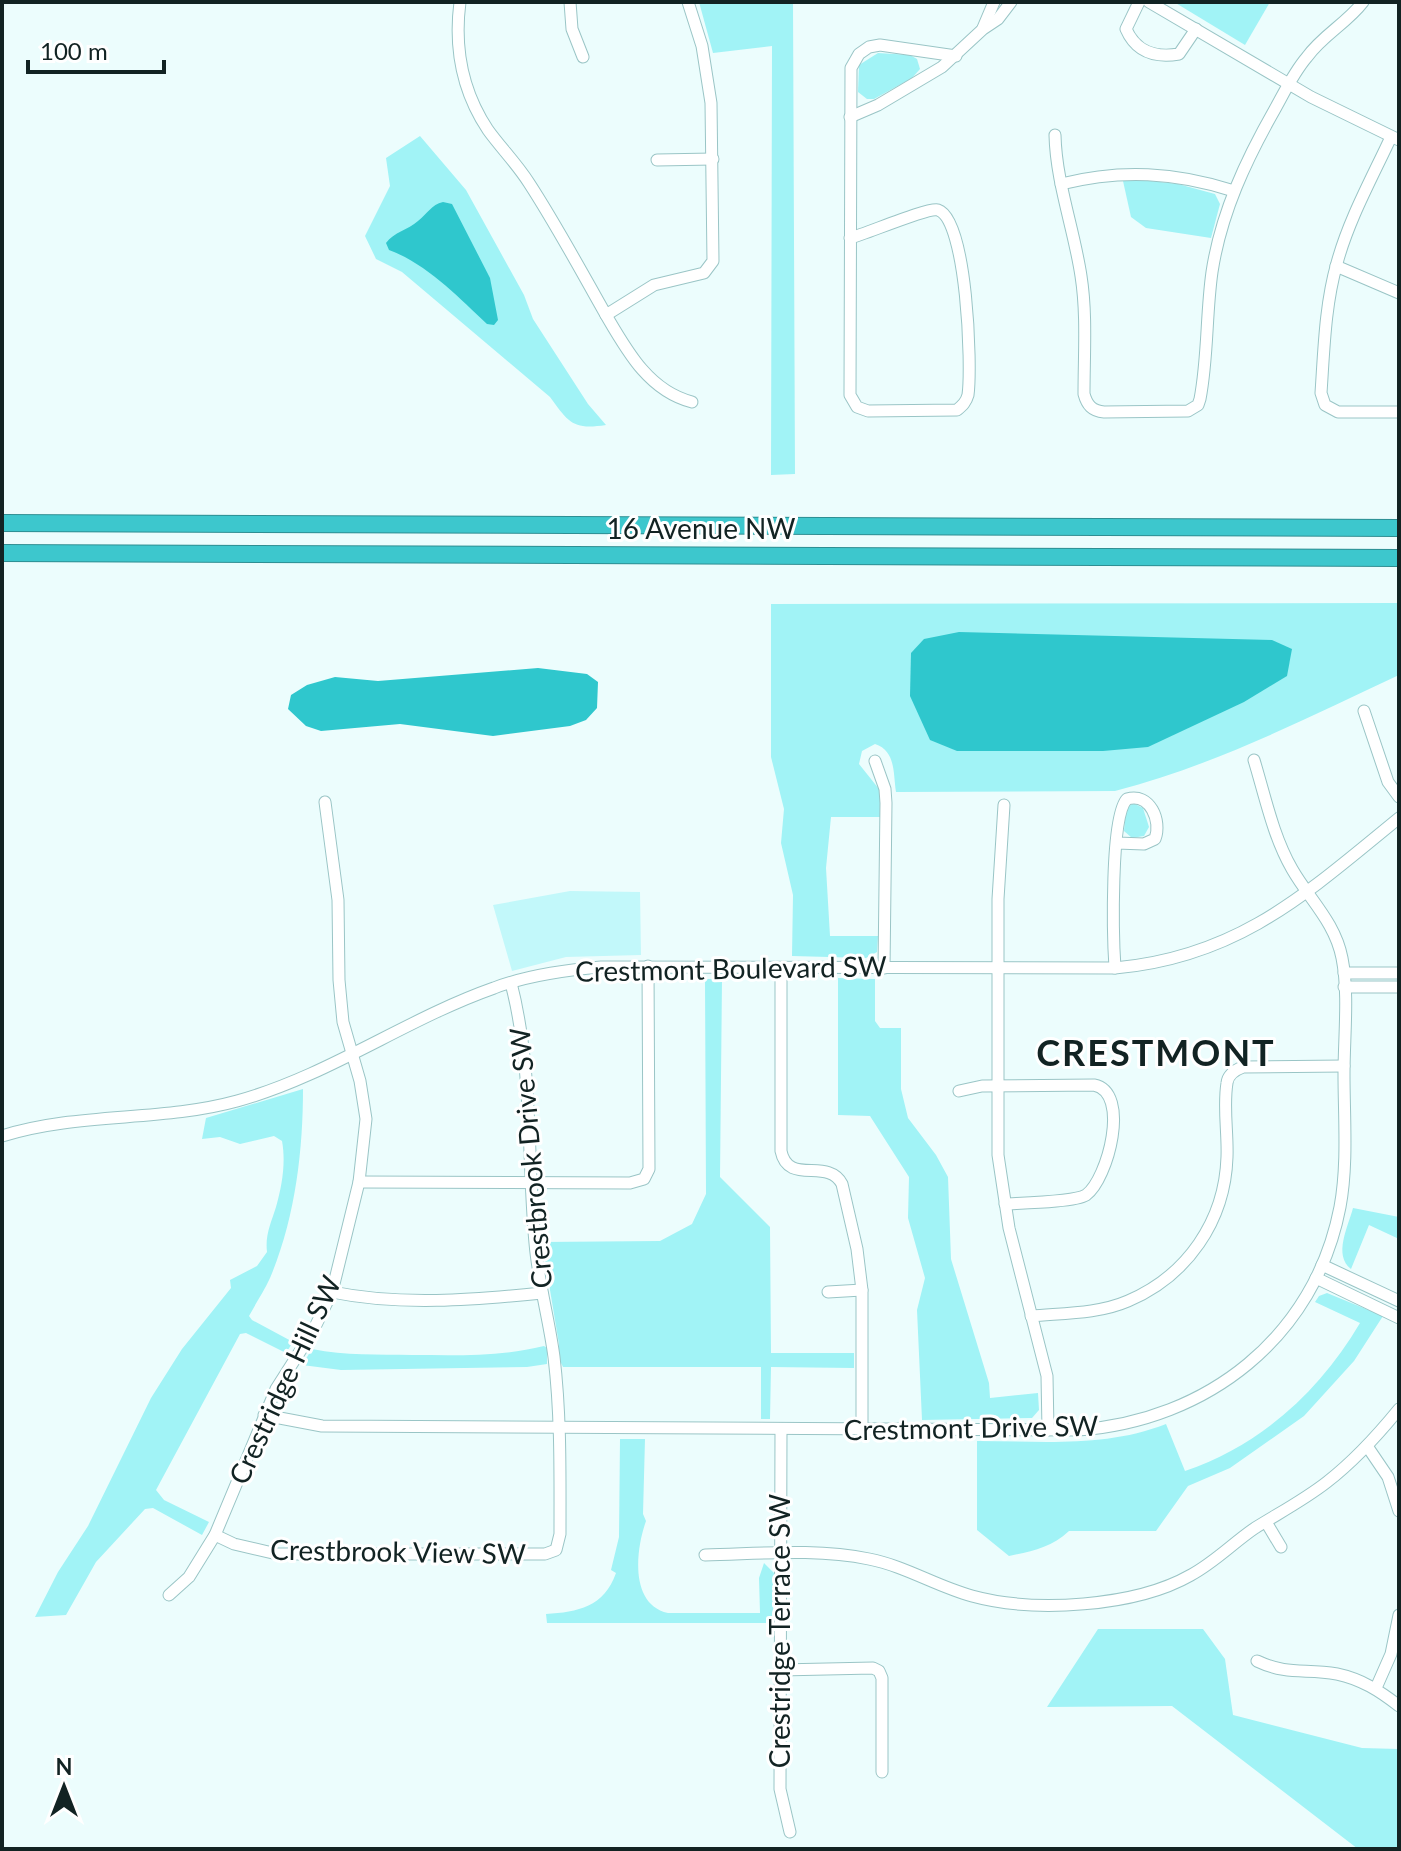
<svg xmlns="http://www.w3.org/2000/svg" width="1401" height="1851" font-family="Lato,sans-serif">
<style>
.built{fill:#c2f8fa}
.green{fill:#a1f3f6}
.water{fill:#2fc7cd}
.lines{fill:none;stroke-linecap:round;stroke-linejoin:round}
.minor-casing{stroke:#9ac5c6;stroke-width:13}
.highway-casing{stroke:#2e8e92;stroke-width:18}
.minor{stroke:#fff;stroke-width:11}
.highway{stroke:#3dc7cd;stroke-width:16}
.labels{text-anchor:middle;stroke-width:6;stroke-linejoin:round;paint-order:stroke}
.street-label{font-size:28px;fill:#122323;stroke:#fff}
.district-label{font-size:36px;font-weight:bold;letter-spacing:2px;fill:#122323;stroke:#fff}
</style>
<rect width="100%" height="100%" fill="#ecfdfd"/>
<polygon class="built" points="570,891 640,892 641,955 566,957 512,971 493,905"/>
<g class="green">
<polygon points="699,2 793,2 795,474 771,475 772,46 713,53"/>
<polygon points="1174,2 1270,2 1245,45"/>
<polygon points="878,53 910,55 917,59 920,69 912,78 874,99 867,99 858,92 859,65"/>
<path d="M420 136 466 190 524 295 533 319 588 404 606 425C573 430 569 423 550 397L402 272 376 259 365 236 390 186 386 158Z"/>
<polygon points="1142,180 1178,184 1215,194 1220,204 1211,238 1146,228 1131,217 1123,181"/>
<path d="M1399 603V675C1307 718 1213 766 1115 791L896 792C893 773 896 751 875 744L862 751 859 764 879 789 882 817H831L826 868 830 936H878L877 952 866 958 792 956 793 895 781 843 784 809 771 757V604Z"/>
<polygon points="1133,803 1143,808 1149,827 1144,836 1132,838 1124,831 1126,809"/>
<polygon points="838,978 875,979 875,1021 880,1028 901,1028 901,1089 908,1118 936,1155 948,1177 951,1259 989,1383 990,1398 1038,1393 1039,1410 1032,1418 922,1420 917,1310 925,1278 908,1218 909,1177 870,1116 838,1115"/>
<polygon points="705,979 722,979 720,1177 770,1227 771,1353 854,1353 854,1368 771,1367 770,1419 761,1419 761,1367 563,1367 559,1359 559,1344 542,1242 660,1241 692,1224 706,1194"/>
<path d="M303 1089C303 1152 295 1219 270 1278 264 1291 256 1303 249 1316L252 1320 293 1342 286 1353 246 1333 240 1334 156 1490 164 1500 209 1522 202 1535 153 1508 145 1509 96 1562 66 1615 35 1617 58 1572 88 1526 151 1398 182 1349 231 1288 230 1280 257 1266 267 1252C265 1235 271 1223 276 1207 282 1186 286 1163 282 1141L274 1136 240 1144 220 1137 202 1139 206 1118Z"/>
<path d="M1353 1208 1399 1217V1239L1369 1225 1351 1269C1333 1255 1348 1227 1353 1208Z"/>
<path d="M1327 1293 1383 1316 1354 1361 1304 1416 1230 1468 1188 1486 1156 1531H1069C1051 1548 1032 1551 1009 1556L977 1530V1441C1040 1441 1105 1448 1166 1424L1185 1471C1261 1445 1320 1391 1360 1323L1315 1302 1319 1296Z"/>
<path d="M544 1346 547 1348V1364L527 1367 341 1370 302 1365 312 1349C346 1356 378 1354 412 1355 458 1355 499 1357 544 1346Z"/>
<path d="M620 1439H645L643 1514 646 1521C636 1549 629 1604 668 1613H760L759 1578 764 1563 774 1573 773 1629H767L766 1623H547L546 1614C578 1612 604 1607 616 1573L611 1570 619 1537Z"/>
<polygon points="1098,1629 1203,1629 1225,1659 1233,1715 1362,1748 1399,1749 1399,1849 1358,1849 1172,1706 1047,1707"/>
</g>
<g class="water">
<path d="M443 202 452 204 490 278 498 320 494 325 487 324C458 297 427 264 389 250L386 243C394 232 408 230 418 221 428 213 431 205 443 202Z"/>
<polygon points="959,632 1272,640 1292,649 1287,676 1244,702 1148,747 1103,751 957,751 930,740 910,696 911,653 924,639"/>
<polygon points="538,668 587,674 598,682 597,708 586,720 570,726 493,736 400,724 321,731 306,726 288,709 291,695 307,685 335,677 378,681"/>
</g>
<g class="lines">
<defs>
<g id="minor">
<path d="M460 2C454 48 462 91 488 130 501 148 517 164 529 183 557 226 581 271 606 315L654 285 704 273 713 261 711 103 702 46 688 2"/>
<polyline points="570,2 572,29 583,57"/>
<path d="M1139 2 1126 29C1136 52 1155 58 1179 54L1196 29"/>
<polyline points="1149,2 1311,97 1399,140"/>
<polyline points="983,28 994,2"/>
<polyline points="850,117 878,105 942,67 983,29 998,19 1011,2"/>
<path d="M1055 135C1056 182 1074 229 1081 276 1087 314 1084 355 1084 394 1087 405 1092 411 1104 412L1188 411 1198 405 1200 399C1208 358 1206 314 1212 272 1221 213 1246 160 1275 109 1285 91 1294 72 1307 57 1323 35 1347 23 1363 2"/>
<path d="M1391 137C1372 178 1349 219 1337 263 1325 305 1324 349 1321 393L1325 405 1338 412H1399"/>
<polyline points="657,160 713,159"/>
<path d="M1061 184C1121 169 1175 172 1234 191"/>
<path d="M850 238C866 234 928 207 938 210 967 219 972 366 968 395 966 402 963 405 957 410L868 411 857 407 850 395 851 68 859 54 869 47 880 45 956 56"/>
<polyline points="1336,266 1399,293"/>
<path d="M606 315C627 351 649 391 692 402"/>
<polyline points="1364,711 1388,782 1399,797"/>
<polyline points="875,761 885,789 886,803 884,968"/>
<polyline points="1004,805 998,899 998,1155 1009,1228 1047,1376 1048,1430"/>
<path d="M781 968V1151C788 1186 828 1157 842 1184L857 1249 862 1290V1429"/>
<path d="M1115 968C1113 939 1110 816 1127 799 1150 792 1162 821 1155 839L1144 844 1117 843"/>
<polyline points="1344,973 1399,973"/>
<polyline points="1344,987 1399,987"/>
<path d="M959 1091 982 1086 1094 1085C1131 1092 1108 1179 1086 1195 1075 1202 1021 1203 1005 1204"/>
<path d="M2 1136C78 1112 161 1122 237 1101 328 1076 406 1019 494 988 528 975 565 970 601 967L1115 968C1239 957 1307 893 1399 818"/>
<polyline points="359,1182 630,1183 644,1179 649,1169 648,966"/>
<polyline points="1322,1265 1399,1301"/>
<polyline points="1316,1278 1399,1318"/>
<path d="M332 1292C400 1306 473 1300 542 1293"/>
<polyline points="828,1292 862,1290"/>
<path d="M1031 1316C1063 1313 1098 1314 1128 1301 1187 1276 1225 1221 1227 1157 1228 1133 1223 1107 1227 1083 1228 1074 1235 1070 1243 1067L1344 1066"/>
<path d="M264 1415 322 1426 1078 1430C1207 1421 1315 1337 1340 1207 1348 1164 1344 1118 1344 1074 1344 1037 1349 993 1342 958 1335 922 1309 899 1292 869 1273 836 1265 796 1254 760"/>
<polyline points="781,1429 780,1789 790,1832"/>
<polyline points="1367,1446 1388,1477 1399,1511"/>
<polyline points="1266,1522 1281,1547"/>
<path d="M215 1535 234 1544 277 1554H545L556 1550 560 1534C560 1474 561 1416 554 1357 549 1319 538 1281 535 1243 527 1155 533 1068 511 983"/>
<path d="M705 1555C758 1554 816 1548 869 1559 905 1566 936 1586 972 1596 1034 1613 1135 1607 1191 1575 1215 1562 1233 1543 1255 1528 1279 1513 1304 1500 1327 1482 1354 1461 1377 1436 1399 1409"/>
<polyline points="169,1595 189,1577 215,1535 276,1389 313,1331 332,1292 359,1182 366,1119 360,1081 343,1022 339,980 338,900 325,802"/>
<path d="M1257 1661C1289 1676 1305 1668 1337 1674 1361 1679 1380 1691 1399 1706"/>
<polyline points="780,1670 873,1668 879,1671 882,1678 882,1772"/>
<polyline points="1376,1688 1391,1654 1399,1615"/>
</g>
<g id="highway">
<polyline points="2,523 1399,528"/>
<polyline points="2,553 1399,558"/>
</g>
</defs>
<use href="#minor" class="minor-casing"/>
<use href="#highway" class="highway-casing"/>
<use href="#minor" class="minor"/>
<use href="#highway" class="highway"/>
</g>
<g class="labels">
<g class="street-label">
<text x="701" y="539">16 Avenue NW</text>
<text transform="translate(731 969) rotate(-1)" y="10">Crestmont Boulevard SW</text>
<text transform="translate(531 1158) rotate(-95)" y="10">Crestbrook Drive SW</text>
<text transform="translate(285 1380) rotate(-65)" y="10">Crestridge Hill SW</text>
<text transform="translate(971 1428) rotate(-1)" y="10">Crestmont Drive SW</text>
<text transform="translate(398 1552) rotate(1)" y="10">Crestbrook View SW</text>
<text transform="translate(780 1631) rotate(-90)" y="10">Crestridge Terrace SW</text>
</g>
<g class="district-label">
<text x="1156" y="1066">CRESTMONT</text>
</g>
</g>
<rect width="1401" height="1851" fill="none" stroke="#122323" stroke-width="8"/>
<g transform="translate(64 1787)" stroke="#ffffff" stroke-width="6" paint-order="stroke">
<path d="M0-6L14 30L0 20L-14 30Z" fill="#122323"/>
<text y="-12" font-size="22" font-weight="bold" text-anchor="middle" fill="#122323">N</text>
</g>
<path d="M28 60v12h136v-12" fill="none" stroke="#122323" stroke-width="4"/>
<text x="40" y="60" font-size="24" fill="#122323" stroke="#ffffff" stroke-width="6" paint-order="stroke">100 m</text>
</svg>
